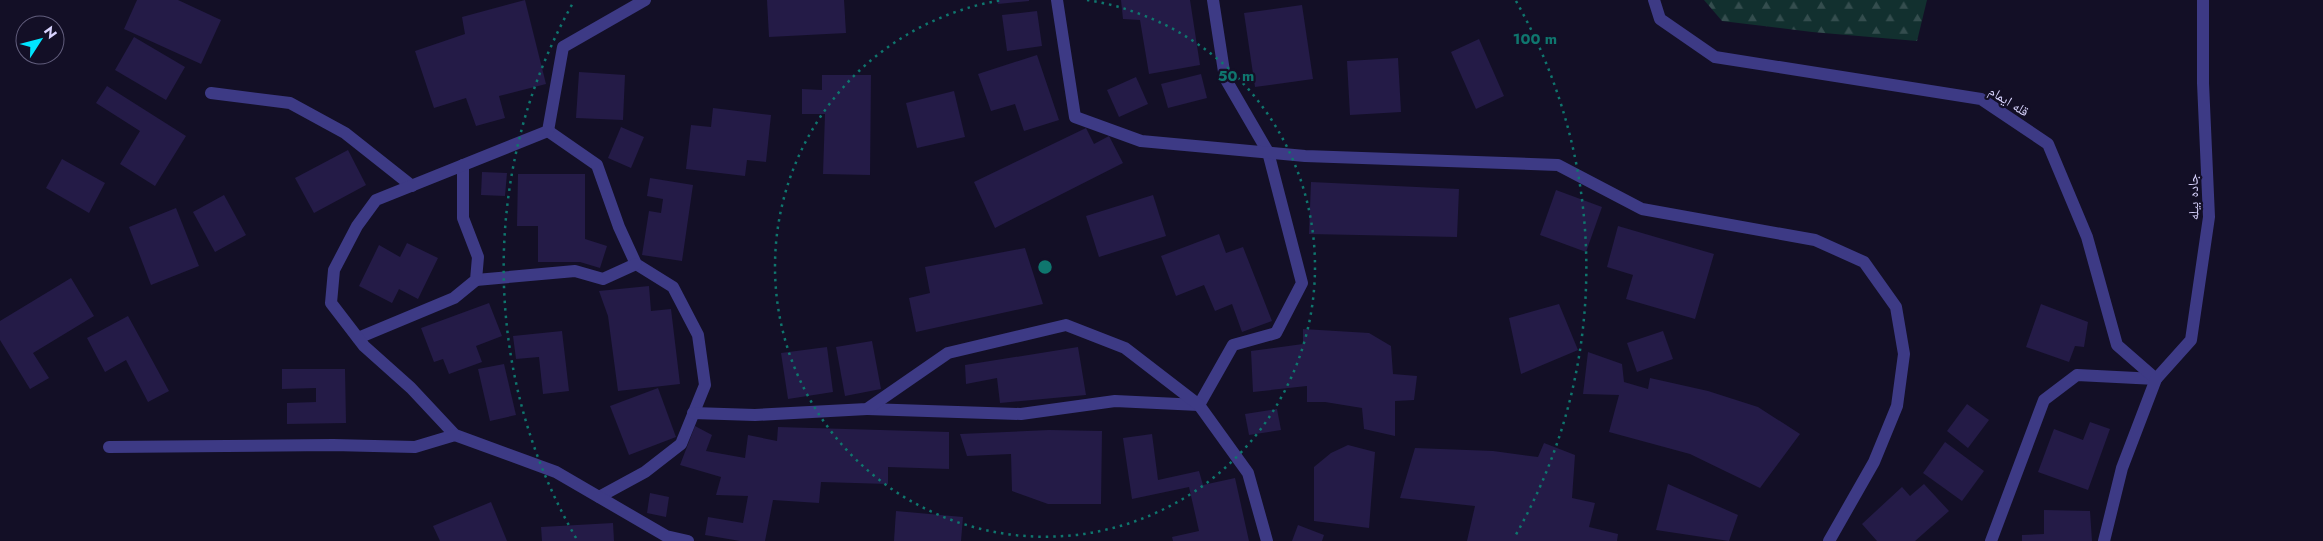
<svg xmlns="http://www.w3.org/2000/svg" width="2323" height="541" font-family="Jost,'Noto Naskh Arabic',sans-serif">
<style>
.forest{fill:url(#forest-firs)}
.building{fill:#241b47}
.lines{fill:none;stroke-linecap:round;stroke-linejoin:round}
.service{stroke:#3d3a85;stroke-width:12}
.minor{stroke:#3d3a85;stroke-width:12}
.tertiary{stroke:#3d3a85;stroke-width:12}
.ring{fill:none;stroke:#0f766e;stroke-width:2.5;stroke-dasharray:2.5 5}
.labels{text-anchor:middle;stroke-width:4.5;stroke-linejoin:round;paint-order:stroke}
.street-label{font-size:14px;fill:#d9d4ff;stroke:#130f26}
.centre{fill:#0f766e;stroke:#130f26;stroke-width:2.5}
.ring-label{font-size:15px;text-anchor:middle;font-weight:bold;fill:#0f766e;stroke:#130f26;stroke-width:4.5;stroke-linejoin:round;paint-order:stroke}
</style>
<defs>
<pattern id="forest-firs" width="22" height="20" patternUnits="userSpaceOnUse" patternTransform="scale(1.25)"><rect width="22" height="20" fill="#12302f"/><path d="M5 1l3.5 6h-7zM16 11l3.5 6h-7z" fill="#344d4e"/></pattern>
</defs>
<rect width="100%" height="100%" fill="#130f26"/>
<polygon class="forest" points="1704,0 1927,0 1917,41 1812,32 1722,21"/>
<g class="building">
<polygon points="137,0 178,0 221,20 201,64 124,29"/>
<polygon points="525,0 546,84 499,96 505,118 476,126 466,98 434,108 415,51 465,34 462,17"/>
<polygon points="767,0 844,0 846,33 769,37"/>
<polygon points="997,0 1029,0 1029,1 998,4"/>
<polygon points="1121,0 1190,0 1200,65 1149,74 1140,20 1123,19"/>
<polygon points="1302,5 1313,79 1255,87 1244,13"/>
<polygon points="1037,11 1042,46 1007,51 1002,15"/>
<polygon points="134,37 185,67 166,100 115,70"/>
<polygon points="1479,39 1504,96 1476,109 1451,52"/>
<polygon points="1037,55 1059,120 1024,131 1015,104 991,111 978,74"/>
<polygon points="1398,58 1401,112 1350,115 1347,61"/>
<polygon points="579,72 625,75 623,120 576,118"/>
<polygon points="1201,74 1207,98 1168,108 1161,84"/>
<polygon points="822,75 871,75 870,175 823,174 825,114 802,114 802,89 822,90"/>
<polygon points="1136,77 1148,104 1119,117 1107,90"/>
<polygon points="107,86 186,136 155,186 120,164 140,131 96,103"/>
<polygon points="954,91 965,137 917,148 906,103"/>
<polygon points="713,108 771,115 766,162 747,160 745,176 686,169 691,125 711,127"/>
<polygon points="621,127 644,137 631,168 608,158"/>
<polygon points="1086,128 1094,144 1109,136 1123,163 995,228 974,182"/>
<polygon points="348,150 366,185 314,213 295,178"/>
<polygon points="62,159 105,183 89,213 46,188"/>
<polygon points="482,172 507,173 505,196 481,195"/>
<polygon points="518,174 585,174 585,239 607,246 600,268 580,262 538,262 538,226 517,226"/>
<polygon points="650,178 693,185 682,261 642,255 649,211 661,213 663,199 647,196"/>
<polygon points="1311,182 1459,189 1457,237 1309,234"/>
<polygon points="1556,190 1602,207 1586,252 1540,235"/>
<polygon points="224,195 246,235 215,252 193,212"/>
<polygon points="1153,195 1166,236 1099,257 1086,216"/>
<polygon points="176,208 199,266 151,285 129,227"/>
<polygon points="1618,226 1714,254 1695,319 1626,299 1633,275 1607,267"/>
<polygon points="1219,234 1226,253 1243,247 1272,321 1242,332 1232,304 1215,311 1204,285 1176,296 1161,256"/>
<polygon points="407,243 438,258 418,299 399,289 392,303 359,286 379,245 400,257"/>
<polygon points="1025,248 1043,304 916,332 909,298 930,293 925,267"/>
<polygon points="71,278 94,316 33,353 49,378 30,389 0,340 0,321"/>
<polygon points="649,286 651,311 671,309 680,384 618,391 608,316 599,291"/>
<polygon points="489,303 502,336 476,346 482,362 449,374 443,359 434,362 421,328"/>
<polygon points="1559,304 1578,350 1521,374 1509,318"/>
<polygon points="2041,304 2088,322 2084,347 2075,346 2069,362 2026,347"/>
<polygon points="128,316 169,391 148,402 126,360 105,372 87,338"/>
<polygon points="1303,329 1369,333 1391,346 1393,374 1417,376 1414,400 1395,401 1395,436 1364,429 1362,408 1325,402 1307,402 1307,386 1253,392 1251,351 1303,344"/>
<polygon points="562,331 569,391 543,394 539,357 516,359 513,336"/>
<polygon points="1663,331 1673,359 1637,372 1627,343"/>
<polygon points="872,341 881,389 845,396 836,347"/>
<polygon points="827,347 833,392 788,399 781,353"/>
<polygon points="1078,347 1086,395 1000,403 997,378 966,384 965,365"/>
<polygon points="1588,352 1622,364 1624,382 1648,389 1650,378 1708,391 1758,407 1800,434 1760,488 1690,454 1609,432 1619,395 1583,394"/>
<polygon points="504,364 516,415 490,421 478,369"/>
<polygon points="282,369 345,369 346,423 287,424 287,403 316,402 316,388 282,389"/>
<polygon points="658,388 676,437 629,455 610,406"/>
<polygon points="1967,404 1989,420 1968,448 1947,431"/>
<polygon points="1277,409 1281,430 1249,435 1245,414"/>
<polygon points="2090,422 2110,429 2088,490 2038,472 2054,429 2083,440"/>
<polygon points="695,426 712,435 706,451 745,458 748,435 777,441 778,427 949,432 949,469 888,467 888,484 821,482 819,503 773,500 765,541 740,541 705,535 708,517 743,523 748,496 716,495 721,477 680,465"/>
<polygon points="1049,430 1102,431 1101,504 1048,504 1012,491 1011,454 967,456 960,434"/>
<polygon points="1152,434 1158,480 1199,471 1203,485 1235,478 1249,541 1173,541 1172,537 1199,531 1189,487 1132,499 1123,438"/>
<polygon points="1945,442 1984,471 1962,501 1923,473"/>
<polygon points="1544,443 1575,455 1572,498 1595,503 1589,527 1618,534 1617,541 1467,541 1475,506 1400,498 1415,448 1493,451 1538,457"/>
<polygon points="1348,445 1375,452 1369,528 1314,521 1314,467 1331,453"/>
<polygon points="1668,484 1738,515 1729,541 1656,530"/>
<polygon points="1924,484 1949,511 1915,541 1877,541 1862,524 1902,487 1910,496"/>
<polygon points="650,493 669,497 666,517 647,513"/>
<polygon points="491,502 507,541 440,541 433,526"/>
<polygon points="2044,510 2090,511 2092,541 2022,541 2022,535 2044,534"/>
<polygon points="896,511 963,517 961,541 894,541"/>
<polygon points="613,523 614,541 542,541 541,527"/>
<polygon points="1298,525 1324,535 1322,541 1292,541"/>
</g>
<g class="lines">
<g class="service">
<polyline points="211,93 290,103 345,133 412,186"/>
<polyline points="548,131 597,165 619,227 636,264 673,287 698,335 705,385 681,444 645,472 599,497"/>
<polyline points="476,280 575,271 603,279 636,264"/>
<polyline points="358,338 454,298 476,280 478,257 463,218 463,165"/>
<polyline points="867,409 1021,414 1115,401 1199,405 1233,345 1276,333 1302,283 1268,152 1225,78 1213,0"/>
<polyline points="693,413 755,415 867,409 948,353 1066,325 1125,348 1199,405 1248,473 1267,541"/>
</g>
<g class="minor">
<polyline points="645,0 563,47 548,131 376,200 357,226 334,270 331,303 364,346 411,388 455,435 556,472 666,536 688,541"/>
<polyline points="1057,0 1075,117 1141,141 1305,156 1558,165 1642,209 1815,240 1864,262 1896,307 1904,354 1897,406 1874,462 1829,541"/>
<polyline points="109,447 333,445 415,447 455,435"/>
<polyline points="1991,541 2044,400 2077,375 2156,379"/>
</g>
<g class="tertiary">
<polyline points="1654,0 1660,19 1715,57 1981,99 2048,144 2087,237 2117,345 2156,379"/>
<polyline points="2104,541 2122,468 2156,379 2191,340 2209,217 2203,83 2203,0"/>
</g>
</g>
<g class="ring">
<path d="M1087 0A270 270 0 1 1 1003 0"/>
<path d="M576 538A541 541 0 0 1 574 1M1516 1A541 541 0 0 1 1514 538"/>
</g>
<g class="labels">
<g class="street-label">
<text transform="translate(2009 101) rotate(32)" y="5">قله ایمام</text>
<text transform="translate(2193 197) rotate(-91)" y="5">جاده بیله</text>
</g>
</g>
<circle cx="1045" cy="267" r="8" class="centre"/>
<g class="ring-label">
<text x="1535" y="44">100 m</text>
<text x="1236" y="81">50 m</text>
</g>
<g transform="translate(40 40) rotate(54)"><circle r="24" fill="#130f26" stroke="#625e7d"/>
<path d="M0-4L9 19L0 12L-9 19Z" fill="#00e5ff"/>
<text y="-8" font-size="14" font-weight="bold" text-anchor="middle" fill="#d9d4ff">N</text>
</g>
</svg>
